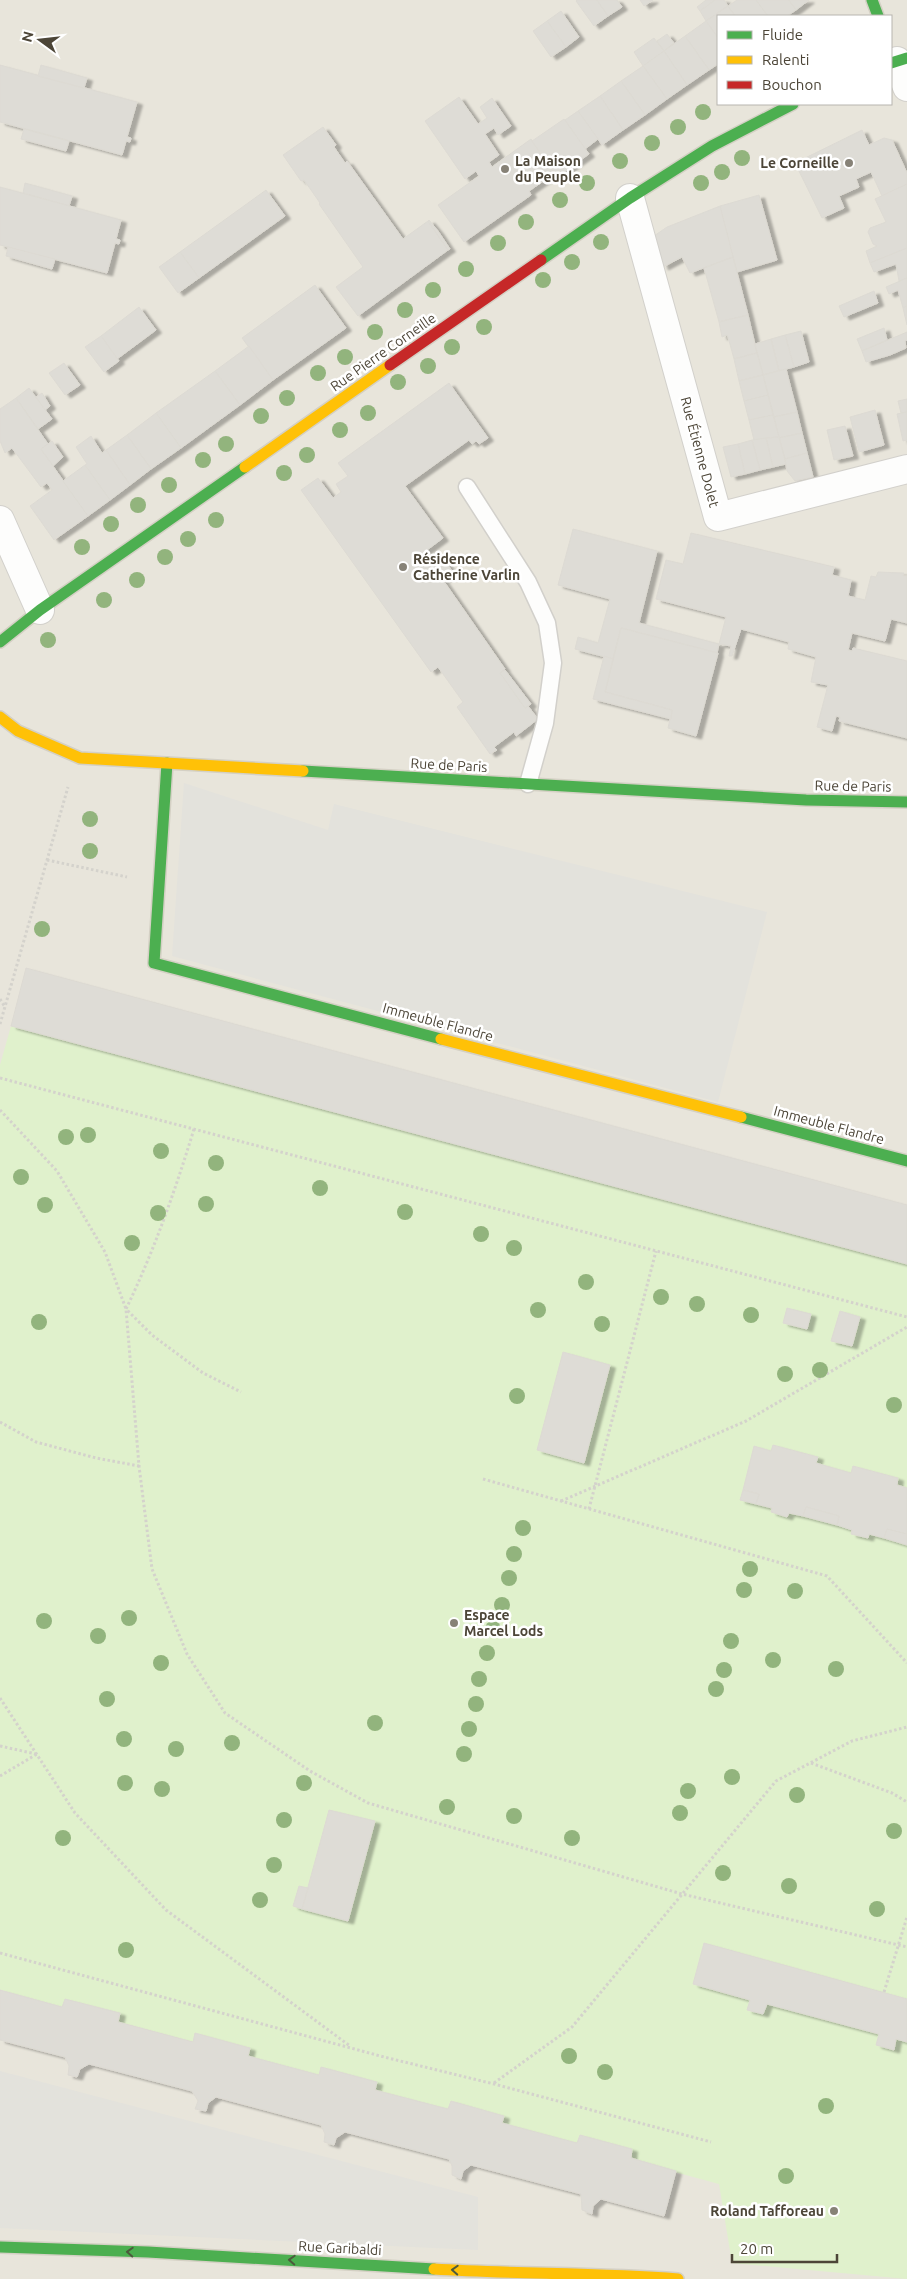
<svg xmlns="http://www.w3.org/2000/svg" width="907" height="2279" font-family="Ubuntu,sans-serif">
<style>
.residential{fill:#e8e5db;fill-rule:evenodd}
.green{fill:#e0f1cc}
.parking{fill:#e3e2dc}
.building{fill:#dedcd6;stroke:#dddad3;filter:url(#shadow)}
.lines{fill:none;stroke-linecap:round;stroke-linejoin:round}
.lane-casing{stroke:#d2d0cb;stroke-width:19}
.street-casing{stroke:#d2d0cb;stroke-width:30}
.fast-casing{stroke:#d4d0c4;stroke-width:14}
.slow-casing{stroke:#d4d0c4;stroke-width:14}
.jam-casing{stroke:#d4d0c4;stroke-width:14}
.path{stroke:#d4d2cc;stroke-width:3;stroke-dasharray:2.5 2.5;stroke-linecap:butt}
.lane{stroke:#fdfdfc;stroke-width:16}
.street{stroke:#fdfdfc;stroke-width:28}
.fast{stroke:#4caf50;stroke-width:11}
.slow{stroke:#ffc107;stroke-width:11}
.jam{stroke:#c62828;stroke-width:11}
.tree{fill:#92b47d}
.oneway{stroke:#4c5a3c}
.poi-dot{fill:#878277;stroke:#fff;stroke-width:2}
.labels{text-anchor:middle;stroke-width:5;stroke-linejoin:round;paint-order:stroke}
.poi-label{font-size:14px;font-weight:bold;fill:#4c4537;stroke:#fff;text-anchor:start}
.street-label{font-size:14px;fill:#4c4537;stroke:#fff}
</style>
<defs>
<filter id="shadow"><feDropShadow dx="5.5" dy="3" stdDeviation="1" flood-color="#0004"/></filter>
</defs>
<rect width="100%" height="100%" fill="#f4f3ee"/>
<path class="residential" d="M0 0H907V2279H0ZM718 16H891V104H718Z"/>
<polygon class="green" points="11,1026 907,1264 907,2279 732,2263 719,2184 0,1990 0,1065"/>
<g class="parking">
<polygon points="184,783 328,830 334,804 767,912 718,1102 172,956"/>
<polygon points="0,2071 478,2197 478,2250 0,2228"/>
</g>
<g class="building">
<polygon points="577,0 597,0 608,16 594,26 576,1"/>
<polygon points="597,0 617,0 622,7 608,16"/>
<polygon points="640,0 653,0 644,6"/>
<polygon points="706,0 715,0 700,11 697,7"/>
<polygon points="715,0 724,0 728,6 706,21 700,11"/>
<polygon points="737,0 756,0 768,16 735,16 728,6"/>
<polygon points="756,0 789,0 796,10 787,16 768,16"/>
<polygon points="789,0 809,0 796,10"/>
<polygon points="728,6 735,16 718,16 718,38 706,21"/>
<polygon points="561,11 579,37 566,47 547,21"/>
<polygon points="547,21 566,47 551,57 533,31"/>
<polygon points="706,21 718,38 718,64 709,70 685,36"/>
<polygon points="667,34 674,43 664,51 657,41"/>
<polygon points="685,36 709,70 687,85 664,51"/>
<polygon points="654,38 664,51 643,66 634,52"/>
<polygon points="664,51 687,85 667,99 643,66"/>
<polygon points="0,65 137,102 127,137 131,138 130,142 126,141 122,155 0,122"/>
<polygon points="41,65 87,78 84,88 38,76"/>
<polygon points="643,66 667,99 645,115 621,81"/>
<polygon points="621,81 645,115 623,130 600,96"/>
<polygon points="600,96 623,130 602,145 578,111"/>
<polygon points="459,97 478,124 487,118 480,107 492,98 511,126 498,135 494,128 485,134 499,155 489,162 492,167 531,139 555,173 529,191 531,195 464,242 438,205 479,176 476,171 465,179 425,121"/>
<polygon points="578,111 598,139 585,149 565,120"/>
<polygon points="564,119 589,154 557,177 532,141"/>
<polygon points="323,127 336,145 334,147 345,163 347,161 403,239 428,221 448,250 358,316 336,287 363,267 319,204 320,203 304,180 301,181 283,155"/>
<polygon points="24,129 69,141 66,151 21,139"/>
<polygon points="862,130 869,145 884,138 892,140 907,173 907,184 882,196 871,172 856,179 859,187 839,196 844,208 822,218 795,163"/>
<polygon points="25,183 72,196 69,206 23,193"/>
<polygon points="907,184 907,248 870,263 866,251 877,246 873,244 868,232 870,228 886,222 875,199"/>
<polygon points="0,187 121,220 116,239 120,240 119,244 115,243 107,273 0,245"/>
<polygon points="266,190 285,216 199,278 180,252"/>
<polygon points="759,195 777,260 737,272 720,206"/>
<polygon points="720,206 733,257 690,273 682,257 663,267 654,236 667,227"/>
<polygon points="429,220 438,231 450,249 448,250 428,221"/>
<polygon points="8,247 55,259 52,269 6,256"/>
<polygon points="907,248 907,278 899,281 896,264 874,272 870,263"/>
<polygon points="180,252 199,278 178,293 159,267"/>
<polygon points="733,257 748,315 719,322 704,268"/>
<polygon points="907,278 907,306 903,308 898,290 889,294 886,287"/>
<polygon points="315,285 346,328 273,380 242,338"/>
<polygon points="874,291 878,303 844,317 839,306"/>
<polygon points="907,306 907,325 903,308"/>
<polygon points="139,307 156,330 117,359 101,336"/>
<polygon points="748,315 757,353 734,359 728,337 727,335 722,337 719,322"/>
<polygon points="884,328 887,340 862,351 857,339"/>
<polygon points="801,331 809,362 794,367 785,335"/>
<polygon points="907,332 907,340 905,341 906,348 890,355 866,362 862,351"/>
<polygon points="785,335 794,367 779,371 771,339"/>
<polygon points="101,336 119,361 104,372 85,347"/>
<polygon points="771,339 779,371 763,375 755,344"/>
<polygon points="249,346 273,380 240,405 215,371"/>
<polygon points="757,353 763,375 739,381 734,359"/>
<polygon points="64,363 80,385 65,395 49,373"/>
<polygon points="786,369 797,412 774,417 763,375"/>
<polygon points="215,371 240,405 181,448 156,413"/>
<polygon points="763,375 768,395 744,401 739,381"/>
<polygon points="449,383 488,438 479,444 476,441 472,444 469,440 405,486 443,538 423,553 431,562 440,555 453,572 443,580 505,669 500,673 525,708 528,706 538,719 516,736 514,732 494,747 497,750 490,754 457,707 463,702 438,667 431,672 301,490 318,478 333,498 341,492 336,484 348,476 338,463"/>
<polygon points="29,388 52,419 38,429 16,398"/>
<polygon points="42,393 50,406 45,410 36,397"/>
<polygon points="768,395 773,415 749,420 744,401"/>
<polygon points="16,398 48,444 41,449 88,516 54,540 30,506 52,490 47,483 41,487 12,448 5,453 0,441 0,409"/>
<polygon points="907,399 907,412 901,413 898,401"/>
<polygon points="875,410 884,445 859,452 850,417"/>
<polygon points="797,412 802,433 779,438 774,417"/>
<polygon points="907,412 907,440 903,441 897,414"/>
<polygon points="156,413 181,448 151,469 127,435"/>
<polygon points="773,415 779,437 754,440 749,420"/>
<polygon points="845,426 853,456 834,460 827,430"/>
<polygon points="802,433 807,453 785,459 779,438"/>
<polygon points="127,435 151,469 130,485 106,450"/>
<polygon points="91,436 102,453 106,450 130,485 110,500 85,465 87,464 76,447"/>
<polygon points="779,437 786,464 773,467 766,438"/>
<polygon points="766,438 773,467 760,470 752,440"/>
<polygon points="752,440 760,470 745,474 738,444"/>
<polygon points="52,441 63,457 53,466 41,449"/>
<polygon points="738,444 745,474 731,477 723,447"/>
<polygon points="807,453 813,477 795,481 787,471 785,459"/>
<polygon points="85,465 110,500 88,516 63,481"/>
<polygon points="573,529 657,551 639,623 719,644 717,653 621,628 613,659 575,649 578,637 598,643 610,599 558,585"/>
<polygon points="691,533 834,567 832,575 851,580 848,596 865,600 871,576 876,577 878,572 904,573 903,576 907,576 907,623 891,619 885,641 852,633 848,650 852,651 853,648 907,661 907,738 839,721 840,717 836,716 832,731 817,727 828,685 811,682 816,657 788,649 789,642 741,629 732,656 729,656 731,646 719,644 726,617 656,599 666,560 683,564"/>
<polygon points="621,628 718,653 696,736 668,728 672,710 605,692"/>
<polygon points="604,656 613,659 605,692 672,710 671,719 593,699"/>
<polygon points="505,670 531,704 525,708 500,673"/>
<polygon points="26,968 907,1205 907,1264 11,1026"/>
<polygon points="787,1308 811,1314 807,1329 783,1323"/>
<polygon points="840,1311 860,1317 852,1346 831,1341"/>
<polygon points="563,1352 610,1365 584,1463 537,1450"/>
<polygon points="773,1445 818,1457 816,1463 851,1473 853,1466 898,1478 897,1485 907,1488 907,1534 887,1529 884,1538 869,1534 868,1538 851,1534 852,1530 837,1525 839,1516 806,1507 803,1516 789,1513 787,1517 771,1512 772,1508 756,1504 759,1494 743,1490 754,1446 771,1451"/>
<polygon points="743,1490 759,1494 756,1504 740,1500"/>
<polygon points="806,1507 839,1516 837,1525 803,1516"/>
<polygon points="887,1529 907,1534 907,1545 884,1538"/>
<polygon points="329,1810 375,1821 348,1921 302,1909"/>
<polygon points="299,1886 308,1888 302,1909 293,1906"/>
<polygon points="704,1943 907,1999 907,2042 896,2039 894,2050 876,2045 879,2034 767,2004 763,2014 747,2010 750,2000 693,1984"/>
<polygon points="0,1990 62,2007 65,1999 120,2013 118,2022 193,2042 195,2033 250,2048 248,2056 319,2075 321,2067 377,2082 375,2090 448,2109 451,2101 504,2116 502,2123 577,2143 580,2135 632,2149 631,2158 676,2171 664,2216 601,2199 593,2206 592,2214 582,2210 581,2194 471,2165 463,2171 461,2179 452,2175 452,2166 449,2159 345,2132 336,2138 334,2145 324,2142 325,2134 321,2125 216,2097 208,2103 206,2111 195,2109 198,2101 192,2091 89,2064 80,2069 77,2077 68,2075 69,2066 65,2057 0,2040"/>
</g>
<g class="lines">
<defs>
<polyline id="lane" points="467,487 528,582 547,623 553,663 545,723 528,784"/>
<g id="street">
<polyline points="897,61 907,87"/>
<polyline points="630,198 718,517 907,469"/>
<polyline points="0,520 40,610"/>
</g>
<g id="fast">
<polyline points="872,0 878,16"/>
<polyline points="891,63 907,58"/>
<polyline points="541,260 630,198 712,146 793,104"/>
<polyline points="0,642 40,610 245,467"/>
<polyline points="167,763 154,963 441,1039"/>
<polyline points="303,771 806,800 907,802"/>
<polyline points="741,1117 907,1161"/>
<polyline points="0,2247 148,2252 434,2269"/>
</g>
<g id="slow">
<polyline points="245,467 390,365"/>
<polyline points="0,717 18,731 80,758 303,771"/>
<polyline points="441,1039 741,1117"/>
<path d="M434 2269C515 2274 597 2273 678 2279"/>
</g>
<polyline id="jam" points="390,365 541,260"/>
</defs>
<use href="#lane" class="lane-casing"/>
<use href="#street" class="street-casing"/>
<use href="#fast" class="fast-casing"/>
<use href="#slow" class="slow-casing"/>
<use href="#jam" class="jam-casing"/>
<g class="path">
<polyline points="47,860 127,877"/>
<polyline points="0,999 5,1007"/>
<polyline points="0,1024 68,787"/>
<polyline points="0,1078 907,1317"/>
<polyline points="0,1110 57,1171 105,1252 126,1309 139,1466 152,1569 187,1654 225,1713 310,1771 368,1803 682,1894 907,1947"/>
<path d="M194 1129C175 1191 154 1251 126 1309L152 1335 203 1373 241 1392"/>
<polyline points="0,1422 36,1442 96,1458 139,1466"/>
<polyline points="483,1479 827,1576 907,1663"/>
<polyline points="561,1501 746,1421 907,1327"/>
<polyline points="589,1509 656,1251"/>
<polyline points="0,1698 75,1813 166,1910 350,2046"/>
<polyline points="0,1746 36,1754"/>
<polyline points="811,1763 892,1793 907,1802"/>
<polyline points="0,1776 37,1754"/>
<polyline points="0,1953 384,2057 494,2084 711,2142"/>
<polyline points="884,1992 907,1917"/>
<polyline points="494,2083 572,2027 776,1781 852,1741 907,1727"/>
</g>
<use href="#lane" class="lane"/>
<use href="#street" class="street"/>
<use href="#fast" class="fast"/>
<use href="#slow" class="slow"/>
<use href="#jam" class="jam"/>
</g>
<g class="tree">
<circle cx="703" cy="112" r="8"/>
<circle cx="678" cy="127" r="8"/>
<circle cx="652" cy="143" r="8"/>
<circle cx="742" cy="158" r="8"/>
<circle cx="620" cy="161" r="8"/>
<circle cx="722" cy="172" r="8"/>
<circle cx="587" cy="183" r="8"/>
<circle cx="701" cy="183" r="8"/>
<circle cx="560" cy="200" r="8"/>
<circle cx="526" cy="222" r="8"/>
<circle cx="601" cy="242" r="8"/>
<circle cx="498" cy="243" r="8"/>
<circle cx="572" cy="262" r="8"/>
<circle cx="466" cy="269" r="8"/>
<circle cx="543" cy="280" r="8"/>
<circle cx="433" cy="290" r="8"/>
<circle cx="405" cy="310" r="8"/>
<circle cx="484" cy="327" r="8"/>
<circle cx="375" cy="332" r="8"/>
<circle cx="452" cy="347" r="8"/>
<circle cx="345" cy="357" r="8"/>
<circle cx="428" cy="366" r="8"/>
<circle cx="318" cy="373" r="8"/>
<circle cx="398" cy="382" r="8"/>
<circle cx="287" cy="398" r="8"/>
<circle cx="368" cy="413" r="8"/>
<circle cx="261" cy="416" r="8"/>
<circle cx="340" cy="430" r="8"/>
<circle cx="226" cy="444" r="8"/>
<circle cx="307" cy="455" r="8"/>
<circle cx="203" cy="460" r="8"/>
<circle cx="284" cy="473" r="8"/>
<circle cx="169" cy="485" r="8"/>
<circle cx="138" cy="505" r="8"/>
<circle cx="216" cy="520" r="8"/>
<circle cx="111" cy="524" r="8"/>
<circle cx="188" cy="539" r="8"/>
<circle cx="82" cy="547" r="8"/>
<circle cx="165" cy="557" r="8"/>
<circle cx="137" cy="580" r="8"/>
<circle cx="104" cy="600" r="8"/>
<circle cx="48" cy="640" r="8"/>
<circle cx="90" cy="819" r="8"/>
<circle cx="90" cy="851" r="8"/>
<circle cx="42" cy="929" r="8"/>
<circle cx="88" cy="1135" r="8"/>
<circle cx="66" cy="1137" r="8"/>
<circle cx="161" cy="1151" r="8"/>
<circle cx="216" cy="1163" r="8"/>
<circle cx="21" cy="1177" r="8"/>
<circle cx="320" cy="1188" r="8"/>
<circle cx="206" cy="1204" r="8"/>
<circle cx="45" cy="1205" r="8"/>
<circle cx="405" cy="1212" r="8"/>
<circle cx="158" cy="1213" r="8"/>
<circle cx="481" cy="1234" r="8"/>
<circle cx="132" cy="1243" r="8"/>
<circle cx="514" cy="1248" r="8"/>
<circle cx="586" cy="1282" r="8"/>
<circle cx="661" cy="1297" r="8"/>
<circle cx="697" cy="1304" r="8"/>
<circle cx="538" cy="1310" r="8"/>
<circle cx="751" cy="1315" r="8"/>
<circle cx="39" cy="1322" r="8"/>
<circle cx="602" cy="1324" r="8"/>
<circle cx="820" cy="1370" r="8"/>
<circle cx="785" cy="1374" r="8"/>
<circle cx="517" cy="1396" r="8"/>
<circle cx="894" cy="1405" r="8"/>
<circle cx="523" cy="1528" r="8"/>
<circle cx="514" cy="1554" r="8"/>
<circle cx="750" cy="1569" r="8"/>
<circle cx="509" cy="1578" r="8"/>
<circle cx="744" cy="1590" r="8"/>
<circle cx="795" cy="1591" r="8"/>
<circle cx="502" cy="1605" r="8"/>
<circle cx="129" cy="1618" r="8"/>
<circle cx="44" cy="1621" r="8"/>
<circle cx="493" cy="1629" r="8"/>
<circle cx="98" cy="1636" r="8"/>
<circle cx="731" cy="1641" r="8"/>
<circle cx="487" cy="1653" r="8"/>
<circle cx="773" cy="1660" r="8"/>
<circle cx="161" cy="1663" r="8"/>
<circle cx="836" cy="1669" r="8"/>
<circle cx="724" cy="1670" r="8"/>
<circle cx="479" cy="1679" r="8"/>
<circle cx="716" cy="1689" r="8"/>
<circle cx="107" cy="1699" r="8"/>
<circle cx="476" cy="1704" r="8"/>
<circle cx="375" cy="1723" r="8"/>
<circle cx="469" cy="1729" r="8"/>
<circle cx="124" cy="1739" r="8"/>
<circle cx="232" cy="1743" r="8"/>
<circle cx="176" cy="1749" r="8"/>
<circle cx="464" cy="1754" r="8"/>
<circle cx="732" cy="1777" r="8"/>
<circle cx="125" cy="1783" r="8"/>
<circle cx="304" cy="1783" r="8"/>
<circle cx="162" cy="1789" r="8"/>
<circle cx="688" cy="1791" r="8"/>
<circle cx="797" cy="1795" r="8"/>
<circle cx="447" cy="1807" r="8"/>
<circle cx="680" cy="1813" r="8"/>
<circle cx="514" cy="1816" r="8"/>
<circle cx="284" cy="1820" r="8"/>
<circle cx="894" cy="1831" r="8"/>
<circle cx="63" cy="1838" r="8"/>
<circle cx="572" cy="1838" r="8"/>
<circle cx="274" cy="1865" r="8"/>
<circle cx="723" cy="1873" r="8"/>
<circle cx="789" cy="1886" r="8"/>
<circle cx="260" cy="1900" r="8"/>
<circle cx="877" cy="1909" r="8"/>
<circle cx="126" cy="1950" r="8"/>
<circle cx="569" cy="2056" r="8"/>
<circle cx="605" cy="2072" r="8"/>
<circle cx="826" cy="2106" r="8"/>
<circle cx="786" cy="2176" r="8"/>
</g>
<defs><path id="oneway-chevron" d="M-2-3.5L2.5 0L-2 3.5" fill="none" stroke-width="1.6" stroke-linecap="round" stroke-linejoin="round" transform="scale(1.25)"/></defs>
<g class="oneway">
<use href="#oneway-chevron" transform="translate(130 2252) rotate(-177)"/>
<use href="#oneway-chevron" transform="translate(292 2260) rotate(-177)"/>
<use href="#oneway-chevron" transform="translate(455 2270) rotate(-177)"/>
</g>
<g class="poi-dot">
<circle cx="849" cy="163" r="5"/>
<circle cx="505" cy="169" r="5"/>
<circle cx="403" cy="567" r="5"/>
<circle cx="454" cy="1623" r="5"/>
<circle cx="834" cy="2211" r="5"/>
</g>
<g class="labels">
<g class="poi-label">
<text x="515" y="166">La Maison<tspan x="515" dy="16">du Peuple</tspan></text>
<text x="839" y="168" text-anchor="end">Le Corneille</text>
<text x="413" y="564">Résidence<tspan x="413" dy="16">Catherine Varlin</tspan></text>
<text x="464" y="1620">Espace<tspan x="464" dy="16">Marcel Lods</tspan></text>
<text x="824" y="2216" text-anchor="end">Roland Tafforeau</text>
</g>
<g class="street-label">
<text transform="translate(383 352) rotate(-35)" y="5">Rue Pierre Corneille</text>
<text transform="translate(700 452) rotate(75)" y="5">Rue Étienne Dolet</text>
<text transform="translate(449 765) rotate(3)" y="5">Rue de Paris</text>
<text transform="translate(853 786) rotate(1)" y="5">Rue de Paris</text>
<text transform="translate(438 1022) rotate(15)" y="5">Immeuble Flandre</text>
<text transform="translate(829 1125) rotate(15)" y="5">Immeuble Flandre</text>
<text transform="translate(340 2248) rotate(3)" y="5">Rue Garibaldi</text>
</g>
</g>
<rect x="717" y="15" width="175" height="90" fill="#ffffff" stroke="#b7b5af"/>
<rect x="727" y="31" width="25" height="8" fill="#4caf50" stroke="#b7b5af"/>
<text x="762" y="40" font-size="15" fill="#4c4537">Fluide</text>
<rect x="727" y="56" width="25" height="8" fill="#ffc107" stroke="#b7b5af"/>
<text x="762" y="65" font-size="15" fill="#4c4537">Ralenti</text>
<rect x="727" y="81" width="25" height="8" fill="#c62828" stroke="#b7b5af"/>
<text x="762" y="90" font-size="15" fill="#4c4537">Bouchon</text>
<g transform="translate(40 40) rotate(285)" stroke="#ffffff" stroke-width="4" paint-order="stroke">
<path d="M0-4L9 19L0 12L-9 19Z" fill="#4c4537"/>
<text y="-8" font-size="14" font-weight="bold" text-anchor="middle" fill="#4c4537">N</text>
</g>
<path d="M732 2254v8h105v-8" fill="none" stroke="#4c4537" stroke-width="2.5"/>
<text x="740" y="2254" font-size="15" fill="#4c4537" stroke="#ffffff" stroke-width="4" paint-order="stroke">20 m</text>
</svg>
